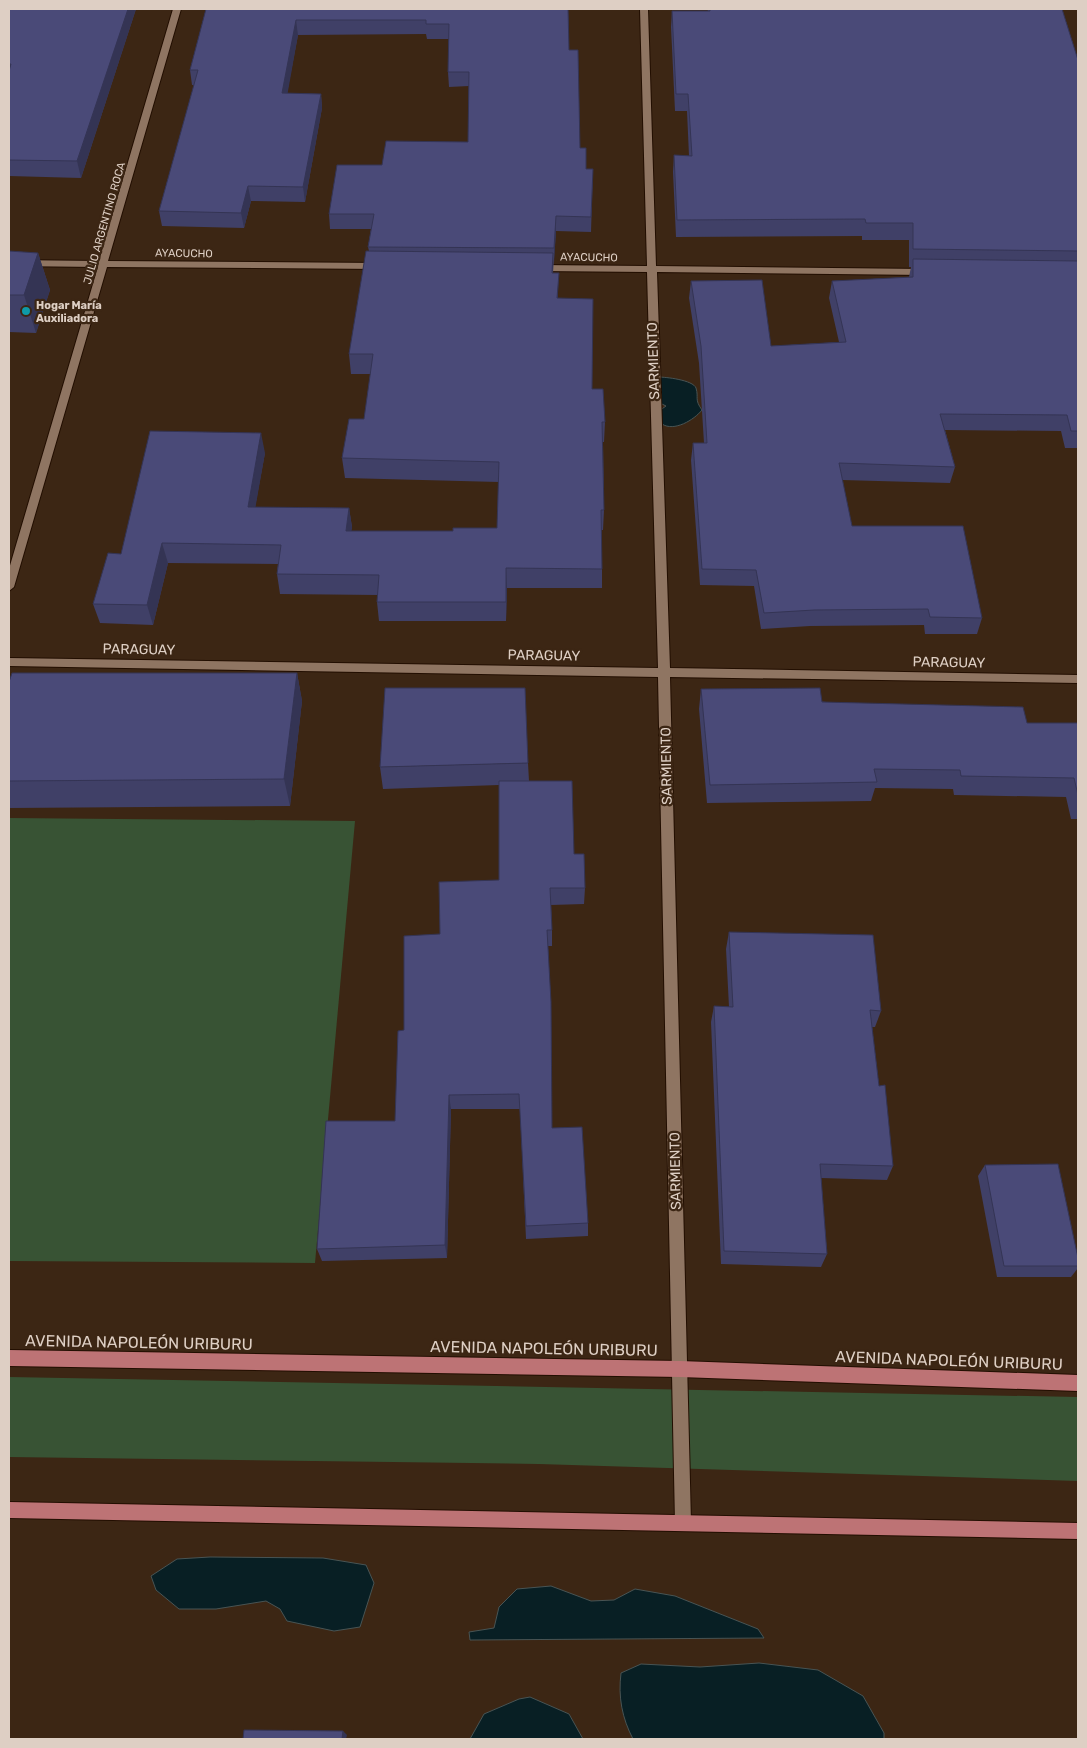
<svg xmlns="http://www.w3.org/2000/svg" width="1087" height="1748" font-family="Rubik,sans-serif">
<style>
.green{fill:#385334}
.water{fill:#081f24;stroke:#485454}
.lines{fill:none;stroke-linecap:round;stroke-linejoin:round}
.minor-casing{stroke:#220e01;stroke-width:2}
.major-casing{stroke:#220e01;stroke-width:2}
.minor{fill:#8f7562;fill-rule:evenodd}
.major{fill:#bd7375;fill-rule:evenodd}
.wall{fill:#404067}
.shaded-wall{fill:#343454}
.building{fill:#4a4a78;stroke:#343454}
.culture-dot{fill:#0f9aa8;stroke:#3c2614;stroke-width:2}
.labels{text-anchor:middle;stroke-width:4.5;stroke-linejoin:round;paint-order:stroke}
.far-street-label{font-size:11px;fill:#decfc4;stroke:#3c2614}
.far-poi-label{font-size:11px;font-weight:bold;fill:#decfc4;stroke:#3c2614;text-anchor:start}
.street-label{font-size:14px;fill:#decfc4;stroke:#3c2614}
.near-street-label{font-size:16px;fill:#decfc4;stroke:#3c2614}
</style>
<rect width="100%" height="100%" fill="#3c2614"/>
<g class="green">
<polygon points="9,818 355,821 315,1263 9,1261"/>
<polygon points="9,1377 1078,1397 1078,1481 539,1464 9,1457"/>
</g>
<g class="water">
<path d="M658 377C666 377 693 380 696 388 699 398 694 399 702 410 694 420 674 432 662 424L659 411 666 406 660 403Z"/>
<polygon points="210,1557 323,1558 366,1565 374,1583 360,1627 334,1631 287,1621 280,1609 266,1601 216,1609 179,1609 156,1590 151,1576 177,1559"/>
<polygon points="551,1586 591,1601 614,1600 635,1589 675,1596 758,1629 764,1638 470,1640 469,1632 494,1628 499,1607 517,1589"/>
<path d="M759 1663 818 1670 863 1696 884 1733V1739H633C622 1718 618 1697 621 1673L641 1664 700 1667Z"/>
<polygon points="530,1697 569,1714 583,1739 470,1739 484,1714 519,1699"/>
</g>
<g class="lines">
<defs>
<g id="minor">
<polygon points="173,9 181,9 108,261 381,263 386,266 381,269 107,267 14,587 9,591 9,569 98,267 9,266 9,260 99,261"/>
<polygon points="640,9 648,9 656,266 926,269 931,272 926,275 657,272 670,668 1078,675 1078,683 670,677 691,1523 689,1529 683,1531 677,1529 675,1523 658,677 9,666 9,658 658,668 647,272 538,271 533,268 538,265 647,266"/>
</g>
<g id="major">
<polygon points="9,1350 680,1361 1078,1375 1078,1391 680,1377 9,1366"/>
<polygon points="9,1502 1078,1523 1078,1539 9,1518"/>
</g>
</defs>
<use href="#minor" class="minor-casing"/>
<use href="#major" class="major-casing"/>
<use href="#minor" class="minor"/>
<use href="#major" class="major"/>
</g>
<g class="wall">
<polygon points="9,9 136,9 81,178 9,176"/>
<polygon points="206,9 568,9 569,50 580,148 586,169 593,169 591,232 556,231 553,273 558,298 592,389 605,422 604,442 603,442 604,510 603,530 601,530 602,569 602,588 507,588 506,621 379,621 377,602 378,595 280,594 277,574 278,564 168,563 153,625 100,623 93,604 121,554 265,453 255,507 349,508 352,527 351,531 453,531 497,528 499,482 345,478 342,458 364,419 371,374 351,374 349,354 369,251 368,247 371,229 330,229 329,214 382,165 468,142 469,86 449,87 448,72 449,39 427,39 426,34 298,35 287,93 321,94 322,108 305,202 251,201 244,228 162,226 159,211 194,85 192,85 190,70"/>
<polygon points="707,9 1062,9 1078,60 1078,448 1065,448 1061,431 945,430 955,467 950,483 842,480 852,526 982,618 977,634 925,634 924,625 810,626 761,629 754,586 700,585 691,460 693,443 704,443 699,363 689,298 691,281 771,346 839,342 829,298 832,281 909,277 911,267 909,267 909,240 862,240 862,236 676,237 673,172 674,155 689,156 687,111 675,111 671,27 672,11 708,11"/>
<polygon points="9,251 38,253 50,290 36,333 9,332"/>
<polygon points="297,673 302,701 290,806 9,808 9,682"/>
<polygon points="701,689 1027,723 1078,723 1078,819 1071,819 1066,797 954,795 953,789 875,788 871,801 707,803 699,709"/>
<polygon points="528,763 529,781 574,854 585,888 584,904 551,905 552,930 552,946 548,946 552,1128 588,1223 588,1236 526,1239 520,1109 451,1109 447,1258 322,1261 317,1249 395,1121 404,1030 440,934 499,880 499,785 383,789 380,767"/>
<polygon points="729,932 881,1011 875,1027 872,1027 879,1086 893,1166 887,1180 821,1178 827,1254 821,1267 721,1264 711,1022 714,1006 729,1007 726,949"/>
<polygon points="985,1165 1078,1258 1078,1268 1071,1277 997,1277 978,1176"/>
</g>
<g class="shaded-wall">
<polygon points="128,9 136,9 81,178 77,161"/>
<polygon points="296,20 298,35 285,108 282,93"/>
<polygon points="321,94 322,108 305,202 303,187"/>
<polygon points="248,186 251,201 244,228 241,213"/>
<polygon points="556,216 556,231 554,263 554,248"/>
<polygon points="38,253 50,290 36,333 24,295"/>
<polygon points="559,273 558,293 557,318 557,298"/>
<polygon points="261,433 265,453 252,527 248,507"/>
<polygon points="349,508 352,527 349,550 346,531"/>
<polygon points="162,543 168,563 153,625 147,605"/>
<polygon points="506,568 507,588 506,621"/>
<polygon points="297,673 302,701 290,806 284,779"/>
<polygon points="449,1095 451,1109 447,1258 445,1245"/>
<polygon points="343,1731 347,1735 346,1739 342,1739"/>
</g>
<g class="building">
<polygon points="9,9 128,9 77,161 9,160 9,71 11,64 9,64"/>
<polygon points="206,9 568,9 569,50 578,50 580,148 586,148 586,169 593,169 591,217 556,216 554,248 368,247 374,214 329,214 337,165 382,165 386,141 468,142 469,72 448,72 449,24 426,24 426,20 296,20 282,93 321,94 303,187 248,186 241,213 159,211 198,70 190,70"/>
<polygon points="710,9 1062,9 1078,60 1078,251 913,249 913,223 866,223 865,219 677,220 674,155 692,156 688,94 676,94 672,11 710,11"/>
<polygon points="9,251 38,253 24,295 9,295"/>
<polygon points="366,251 553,253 552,273 559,273 557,298 593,299 592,389 603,389 605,422 602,422 604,510 601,510 602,569 506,568 506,602 377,602 379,575 277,574 281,545 162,543 147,605 93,604 108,553 121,554 150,431 261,433 248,507 349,508 346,531 453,531 453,528 497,528 499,462 342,458 349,419 364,419 373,354 349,354"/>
<polygon points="913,259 1078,261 1078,431 1071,431 1067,415 940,414 955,467 839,463 852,526 963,526 982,618 930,617 928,609 814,610 764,613 756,570 702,569 693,443 707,443 701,346 691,281 762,280 771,346 846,342 832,281 913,277"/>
<polygon points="12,673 297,673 284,779 9,781 9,682"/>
<polygon points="385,688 525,688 528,763 380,767"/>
<polygon points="820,688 822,702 1023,707 1027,723 1078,723 1078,795 1074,778 961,776 960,770 874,769 877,782 710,785 701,689"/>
<polygon points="499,781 572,781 574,854 584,854 585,888 550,888 552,930 547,930 551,1002 552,1128 582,1127 588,1223 526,1226 519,1094 449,1095 445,1245 317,1249 326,1121 395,1121 398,1031 404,1030 404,936 440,934 439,882 499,880"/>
<polygon points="729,932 873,935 881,1011 870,1010 879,1086 885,1085 893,1166 820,1164 827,1254 724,1251 714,1006 733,1007"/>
<polygon points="1058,1164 1078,1258 1078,1266 1004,1266 985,1165"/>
<polygon points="244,1730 343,1731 342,1739 243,1739"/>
</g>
<circle class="culture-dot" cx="26" cy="311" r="5"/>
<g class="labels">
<g class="far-street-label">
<text transform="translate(104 223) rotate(-74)" y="4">JULIO ARGENTINO ROCA</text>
<text transform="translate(184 253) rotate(1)" y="4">AYACUCHO</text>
<text transform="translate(589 257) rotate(1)" y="4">AYACUCHO</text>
</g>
<g class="far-poi-label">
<text x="36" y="309">Hogar María<tspan x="36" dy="13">Auxiliadora</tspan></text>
</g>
<g class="street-label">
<text transform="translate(653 361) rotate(-92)" y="5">SARMIENTO</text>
<text transform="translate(139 649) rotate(1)" y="5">PARAGUAY</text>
<text transform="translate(544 655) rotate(1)" y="5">PARAGUAY</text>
<text transform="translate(949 662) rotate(1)" y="5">PARAGUAY</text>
<text transform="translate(666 766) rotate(-91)" y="5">SARMIENTO</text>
<text transform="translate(675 1171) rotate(-91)" y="5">SARMIENTO</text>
</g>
<g class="near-street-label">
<text transform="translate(139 1342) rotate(1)" y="6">AVENIDA NAPOLEÓN URIBURU</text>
<text transform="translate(544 1348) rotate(1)" y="6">AVENIDA NAPOLEÓN URIBURU</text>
<text transform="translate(949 1360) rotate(2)" y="6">AVENIDA NAPOLEÓN URIBURU</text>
</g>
</g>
<rect width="1087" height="1748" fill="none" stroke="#decfc4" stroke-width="20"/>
</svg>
